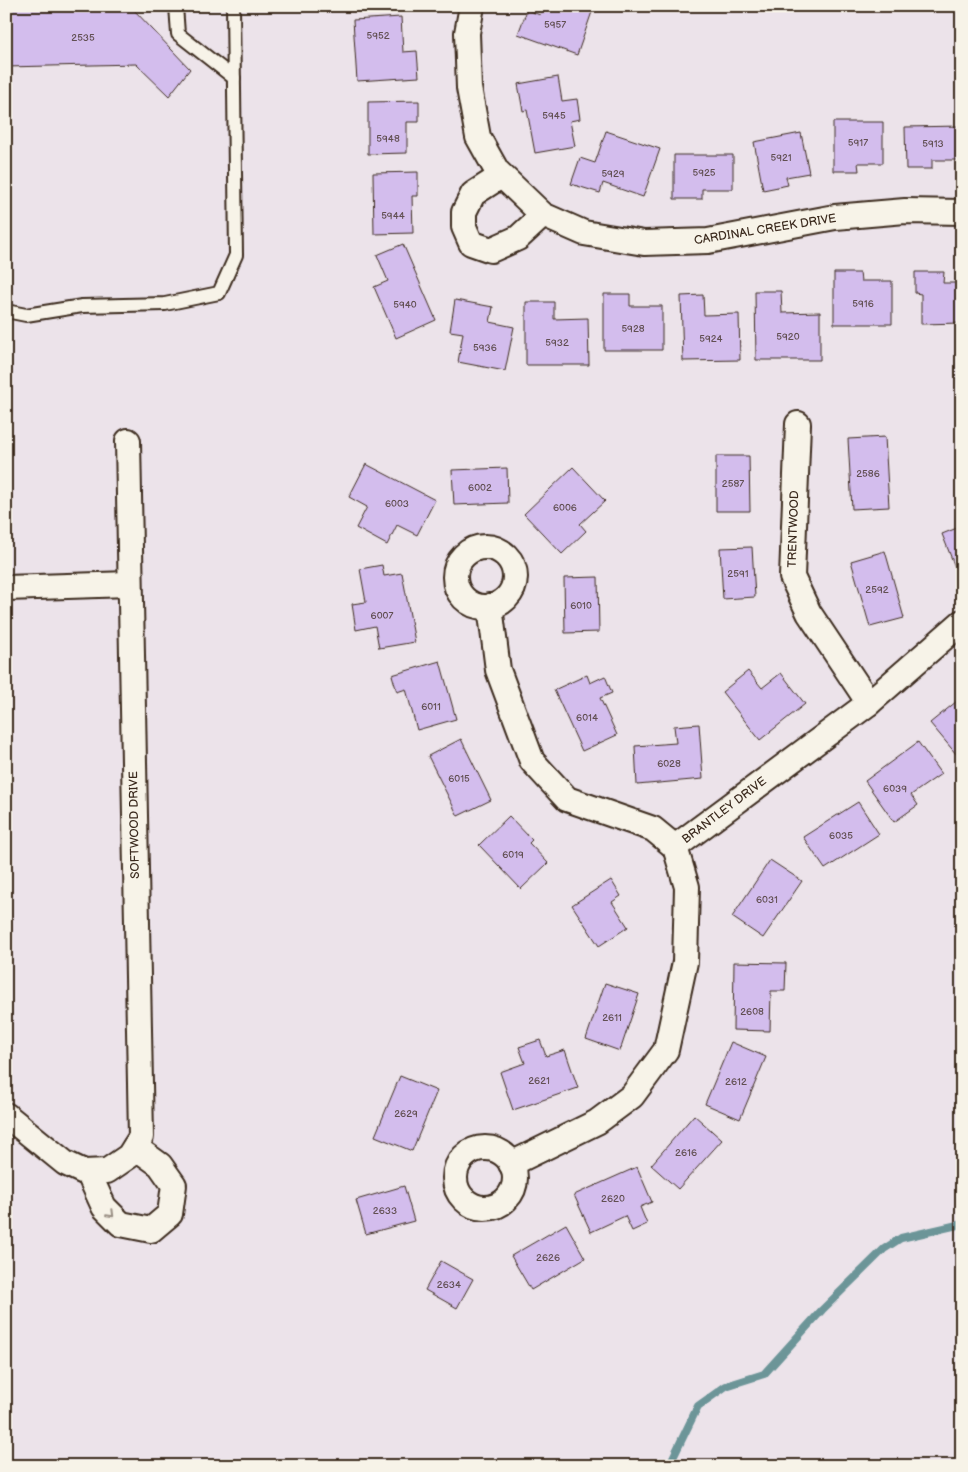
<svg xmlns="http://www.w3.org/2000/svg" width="968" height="1472" font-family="'Balsamiq Sans',sans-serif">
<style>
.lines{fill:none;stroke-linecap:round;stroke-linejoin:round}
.stream{stroke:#6c9598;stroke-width:8}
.building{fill:#d3bded;stroke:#3b2a1e}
.lane-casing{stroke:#3b2a1e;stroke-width:16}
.street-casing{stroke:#3b2a1e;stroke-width:28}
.lane{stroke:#f7f3e8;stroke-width:12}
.street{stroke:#f7f3e8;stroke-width:24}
.oneway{stroke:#998e83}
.labels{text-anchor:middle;stroke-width:5;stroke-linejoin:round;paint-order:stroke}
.number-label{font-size:10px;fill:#614f52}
.street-label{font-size:12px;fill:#3b2a1e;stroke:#f7f3e8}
</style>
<rect width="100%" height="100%" fill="#ece3ea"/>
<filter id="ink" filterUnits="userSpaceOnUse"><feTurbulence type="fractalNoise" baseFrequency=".02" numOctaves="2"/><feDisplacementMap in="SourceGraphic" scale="10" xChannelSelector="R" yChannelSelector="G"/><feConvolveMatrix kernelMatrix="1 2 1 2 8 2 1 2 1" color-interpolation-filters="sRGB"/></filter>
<g filter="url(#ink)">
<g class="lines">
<polyline class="stream" points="669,1466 698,1406 726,1386 764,1374 822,1310 884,1249 901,1238 962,1224"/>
</g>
<g class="building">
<polygon points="6,6 134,6 134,10 190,69 169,96 136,64 6,67"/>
<polygon points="543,6 594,6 577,55 518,34 527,10 540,15"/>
<polygon points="401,17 403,52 417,51 419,77 357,81 353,20"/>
<polygon points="558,77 562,101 577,99 580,119 570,121 575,146 535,153 527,110 523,111 518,84"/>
<polygon points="419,101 419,122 407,122 407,153 368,154 368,102"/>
<polygon points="833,122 883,122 883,163 858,163 859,171 833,171"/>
<polygon points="962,126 962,160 932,160 932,169 906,169 905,127"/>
<polygon points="606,131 660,149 643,197 603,183 600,193 571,184 580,158 595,163"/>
<polygon points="801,133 809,173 786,177 788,185 763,190 754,142"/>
<polygon points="674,155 733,155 733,189 702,189 702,199 674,199"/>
<polygon points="418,172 418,196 412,196 413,233 374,234 373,173"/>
<polygon points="403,244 436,320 396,338 374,287 388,281 377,255"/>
<polygon points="915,272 944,272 943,283 962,283 962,323 921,324 921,294 915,293"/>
<polygon points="834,273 860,273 861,281 892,281 892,324 834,324"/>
<polygon points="755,291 781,291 782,313 820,312 820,360 756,360"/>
<polygon points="604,294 630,294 630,306 662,306 662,350 604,350"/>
<polygon points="703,295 704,315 739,314 740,360 683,361 681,296"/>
<polygon points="455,300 493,307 490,322 514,327 505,371 458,362 463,333 450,331"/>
<polygon points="526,302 554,302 554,319 588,318 589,365 526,365"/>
<polygon points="885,437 889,507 852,509 848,439"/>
<polygon points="716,456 749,456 750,511 716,511"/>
<polygon points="366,464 435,500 417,535 397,525 387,545 356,528 367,507 349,497"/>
<polygon points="573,467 605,501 580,524 586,531 562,554 524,514"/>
<polygon points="507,468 508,503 454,505 452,470"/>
<polygon points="962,526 962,570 957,572 942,534"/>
<polygon points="752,547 755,597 723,599 720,548"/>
<polygon points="885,551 904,618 870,627 851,561"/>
<polygon points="382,565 384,576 402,573 415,642 379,648 375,626 356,630 352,604 366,602 360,569"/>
<polygon points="598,577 599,632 565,633 564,578"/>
<polygon points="440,661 456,719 417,730 406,689 397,692 392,675"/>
<polygon points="748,671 762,688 781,673 805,704 760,740 722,692"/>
<polygon points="587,675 590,683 605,676 612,693 600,698 617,735 582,751 554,690"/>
<polygon points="962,697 962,761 930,723"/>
<polygon points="699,724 703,779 637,785 635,746 676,743 674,726"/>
<polygon points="461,739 491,800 458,816 428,756"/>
<polygon points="918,742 941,774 911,795 918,805 894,822 865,781"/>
<polygon points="858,802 879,834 825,869 803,837"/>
<polygon points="509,816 532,840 529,843 548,863 521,889 479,845"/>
<polygon points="770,860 802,881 763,938 732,917"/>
<polygon points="611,880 621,896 612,902 628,927 599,946 572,905"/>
<polygon points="734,962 786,963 785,991 771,991 770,1031 733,1030"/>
<polygon points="605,983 639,994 620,1051 586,1039"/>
<polygon points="540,1040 546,1056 565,1050 578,1088 513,1110 500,1072 525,1063 519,1047"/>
<polygon points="731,1042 766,1057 740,1119 705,1104"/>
<polygon points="400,1076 437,1091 412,1151 375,1136"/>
<polygon points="694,1115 722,1140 678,1189 651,1165"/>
<polygon points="637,1167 652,1202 640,1207 647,1224 632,1231 625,1216 591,1232 574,1195"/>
<polygon points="404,1186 414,1221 366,1234 356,1200"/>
<polygon points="566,1224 585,1258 531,1290 511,1256"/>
<polygon points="441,1261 473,1279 457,1308 425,1290"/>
</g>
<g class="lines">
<defs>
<g id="lane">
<polyline points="176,6 178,34 234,78"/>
<polyline points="6,311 26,315 82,306 165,304 219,293 236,255 233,6"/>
</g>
<g id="street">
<polyline points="472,6 467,33 469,88 478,137 497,171 543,215 584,233 644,243 708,241 835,217 905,211 962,212"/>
<polyline points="501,176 473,194 464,212 464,227 471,243 491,250 518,238 543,215"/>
<polyline points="798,424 792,577 809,613 869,703"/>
<circle cx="485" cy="577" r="30"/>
<polyline points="6,588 129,584"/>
<polyline points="490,606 498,670 532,761 567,799 653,829 675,847"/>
<polyline points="675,847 869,703 962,622"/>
<polyline points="6,1115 65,1163 84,1172 107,1171 129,1156 141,1137 128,441"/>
<circle cx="485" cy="1178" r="30"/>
<polyline points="511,1164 597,1122 632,1096 666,1050 685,962 687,887 675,847"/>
<polyline points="88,1172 104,1207 121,1224 151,1230 170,1214 174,1185 160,1165 135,1147"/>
</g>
</defs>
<use href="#lane" class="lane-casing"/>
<use href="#street" class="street-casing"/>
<use href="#lane" class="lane"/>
<use href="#street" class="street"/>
</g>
<defs><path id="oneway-chevron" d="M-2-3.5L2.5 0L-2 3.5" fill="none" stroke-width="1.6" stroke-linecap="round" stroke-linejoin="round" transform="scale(1.25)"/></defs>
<use class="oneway" href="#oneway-chevron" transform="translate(111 1214) rotate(45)"/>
</g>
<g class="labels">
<g class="number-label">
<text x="555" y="28">5957</text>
<text x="378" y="39">5952</text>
<text x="83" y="41">2535</text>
<text x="554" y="119">5945</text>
<text x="388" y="142">5948</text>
<text x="858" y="146">5917</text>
<text x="933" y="147">5913</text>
<text x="781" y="161">5921</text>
<text x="704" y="176">5925</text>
<text x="613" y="177">5929</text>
<text x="393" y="219">5944</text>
<text x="863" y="307">5916</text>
<text x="405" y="308">5940</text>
<text x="633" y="332">5928</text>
<text x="788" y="340">5920</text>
<text x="711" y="342">5924</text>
<text x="557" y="346">5932</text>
<text x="485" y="351">5936</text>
<text x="868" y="477">2586</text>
<text x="733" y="487">2587</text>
<text x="480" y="491">6002</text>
<text x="397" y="507">6003</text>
<text x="565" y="511">6006</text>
<text x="738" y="577">2591</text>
<text x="877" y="593">2592</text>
<text x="581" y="609">6010</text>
<text x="382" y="619">6007</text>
<text x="431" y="710">6011</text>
<text x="587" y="721">6014</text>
<text x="669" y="767">6028</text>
<text x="459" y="782">6015</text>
<text x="895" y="792">6039</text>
<text x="841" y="839">6035</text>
<text x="513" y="858">6019</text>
<text x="767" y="903">6031</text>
<text x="752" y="1015">2608</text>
<text x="612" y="1021">2611</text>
<text x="539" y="1084">2621</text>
<text x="736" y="1085">2612</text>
<text x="406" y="1117">2629</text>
<text x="686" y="1156">2616</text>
<text x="613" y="1202">2620</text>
<text x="385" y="1214">2633</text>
<text x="548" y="1261">2626</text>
<text x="449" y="1288">2634</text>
</g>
<g class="street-label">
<text transform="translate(765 229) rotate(-9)" y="4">CARDINAL CREEK DRIVE</text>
<text transform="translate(793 529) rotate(-88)" y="4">TRENTWOOD</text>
<text transform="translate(724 810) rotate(-37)" y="4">BRANTLEY DRIVE</text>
<text transform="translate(134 825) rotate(-91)" y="4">SOFTWOOD DRIVE</text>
</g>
</g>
<rect width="968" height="1472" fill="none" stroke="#f7f3e8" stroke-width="25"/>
<rect x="12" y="12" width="943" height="1447" fill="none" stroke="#3b2a1e" stroke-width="2" filter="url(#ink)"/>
</svg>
